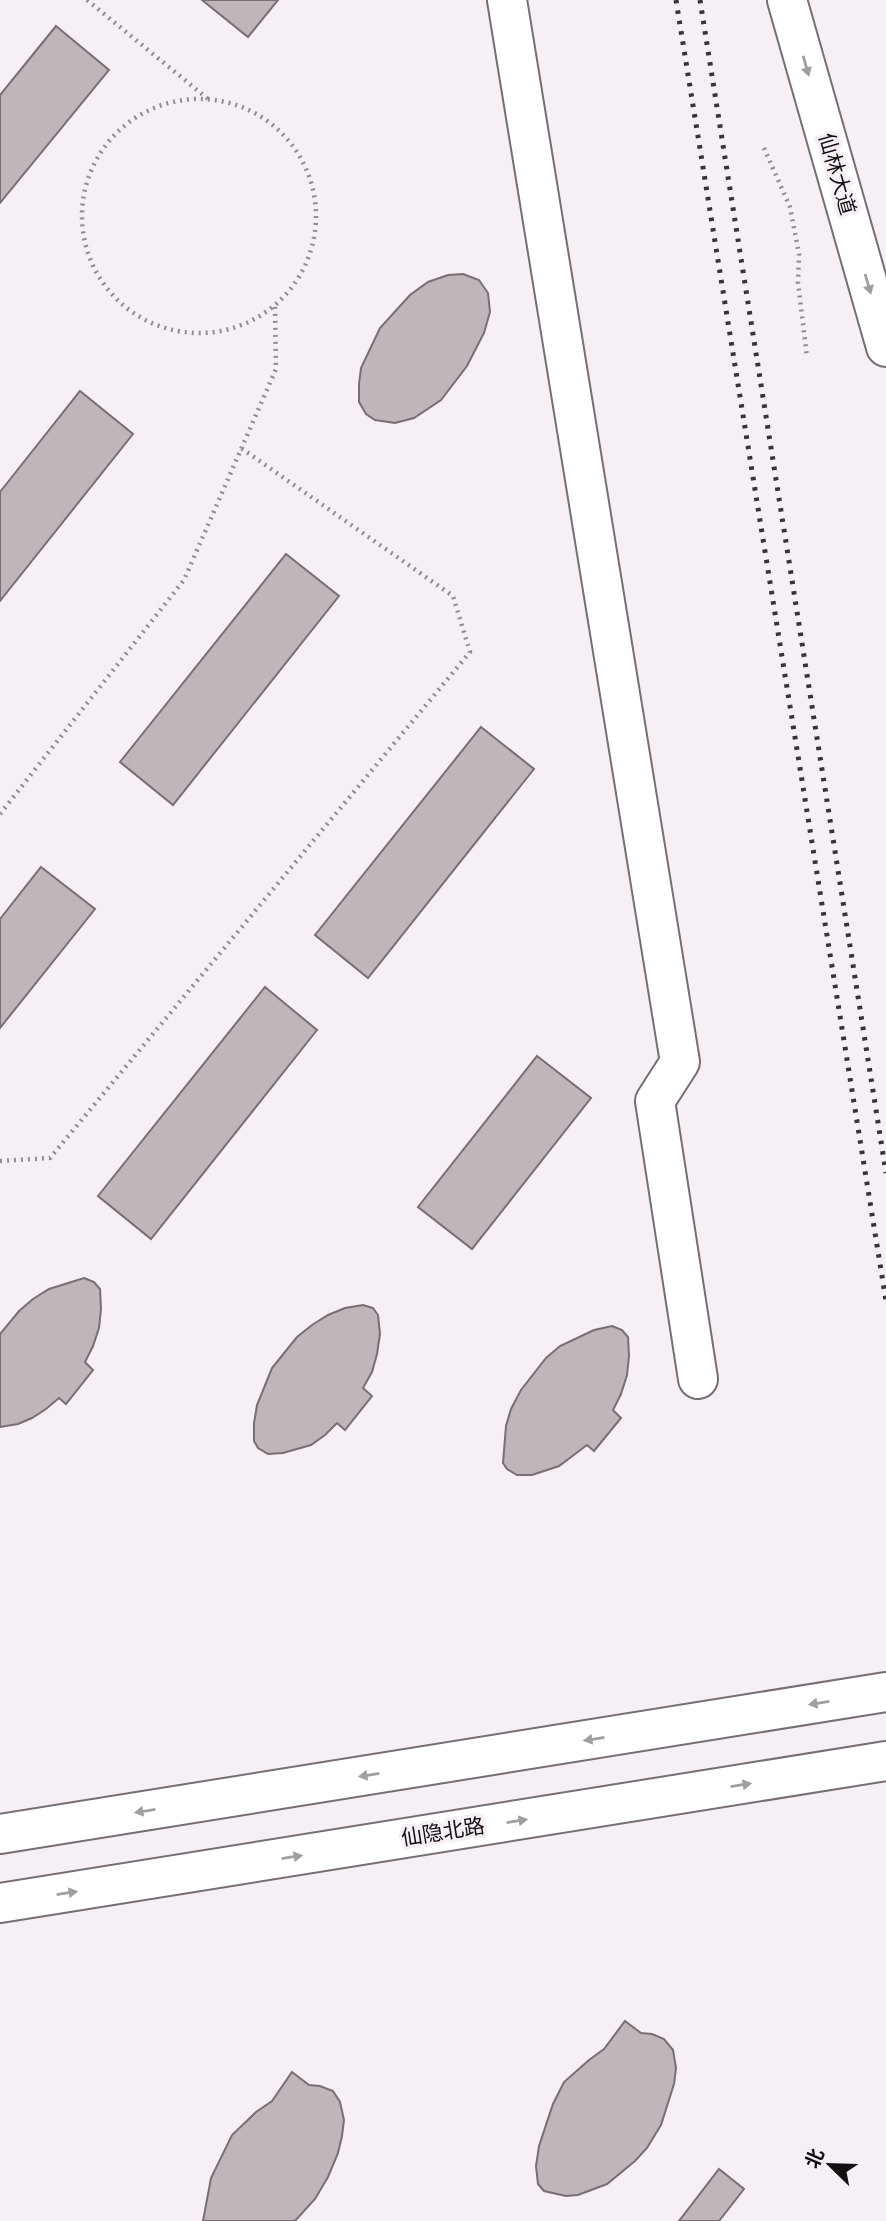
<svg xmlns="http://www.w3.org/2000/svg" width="886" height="2221" font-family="Cabin,'Noto Sans SC',sans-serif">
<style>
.building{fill:#bfb5ba;stroke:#786e73;stroke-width:2}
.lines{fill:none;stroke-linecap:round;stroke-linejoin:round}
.minor-casing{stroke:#766e75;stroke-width:42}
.major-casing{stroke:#766e75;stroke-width:42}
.path{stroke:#928c91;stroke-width:4.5;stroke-dasharray:2 5;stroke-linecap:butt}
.minor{stroke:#fff;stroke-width:38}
.major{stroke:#fff;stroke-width:38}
.rail{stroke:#373337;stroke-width:5;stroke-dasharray:3.5 7;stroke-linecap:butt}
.oneway{fill:#a09fa0}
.labels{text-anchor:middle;stroke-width:7;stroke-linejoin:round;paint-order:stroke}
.street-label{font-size:21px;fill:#110e11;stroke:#f7eff6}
</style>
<rect width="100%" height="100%" fill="#f7eff6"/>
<g class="building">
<polygon points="202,0 278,0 248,37"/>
<polygon points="56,26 109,70 0,203 0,95"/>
<polygon points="463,274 479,280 488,293 490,312 484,333 467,366 441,400 414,418 395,423 375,420 366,414 359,402 359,384 361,368 380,328 410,295 428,282 448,275"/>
<polygon points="80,391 133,434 0,601 0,492"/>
<polygon points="286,554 339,596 173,805 120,762"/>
<polygon points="481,727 534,769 368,978 315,935"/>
<polygon points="41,867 95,909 0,1028 0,919"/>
<polygon points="265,987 317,1030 151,1239 98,1196"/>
<polygon points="537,1056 591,1098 472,1249 418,1207"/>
<polygon points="84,1278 94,1282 100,1289 101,1309 99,1328 93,1346 85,1362 93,1370 66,1404 59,1398 46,1409 32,1418 18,1424 0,1427 0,1334 19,1311 33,1299 49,1289"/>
<polygon points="363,1305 373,1308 378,1315 380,1334 377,1354 372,1372 363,1388 372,1396 345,1430 337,1423 325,1435 311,1445 283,1453 268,1454 258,1448 254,1441 254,1423 257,1405 272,1368 297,1337 312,1325 328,1315 345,1308"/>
<polygon points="612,1326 622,1330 628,1337 629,1356 627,1375 621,1394 613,1410 621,1418 594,1451 587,1445 559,1466 532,1475 517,1475 507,1469 503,1463 506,1426 511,1409 521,1390 546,1358 560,1346 594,1330"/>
<polygon points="625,2021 641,2033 652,2034 664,2039 673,2050 676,2068 674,2084 661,2125 647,2148 635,2161 607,2184 578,2195 566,2196 544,2191 538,2184 536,2166 539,2146 553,2104 564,2082 589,2060 604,2049"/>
<polygon points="292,2072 309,2085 320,2086 333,2091 340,2102 344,2120 342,2136 338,2153 328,2177 315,2199 295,2221 203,2221 211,2178 232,2135 256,2112 272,2101"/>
<polygon points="719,2169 744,2189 719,2221 679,2221"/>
</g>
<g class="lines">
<defs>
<polyline id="minor" points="507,0 680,1062 655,1101 698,1379"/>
<g id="major">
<polyline points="787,0 886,347"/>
<polyline points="0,1834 886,1692"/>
<polyline points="0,1903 886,1761"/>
</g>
</defs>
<use href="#minor" class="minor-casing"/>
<use href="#major" class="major-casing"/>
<g class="path">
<polyline points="87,0 208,99"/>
<circle cx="199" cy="216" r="117"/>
<polyline points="764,148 790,207 799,254 798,283 807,357"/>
<polyline points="0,814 184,580 276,369 275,306"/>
<polyline points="0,1161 50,1158 470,652 453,596 241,448"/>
</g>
<use href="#minor" class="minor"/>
<use href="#major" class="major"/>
<g class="rail">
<polyline points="676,0 886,1301"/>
<polyline points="700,0 886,1173"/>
</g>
</g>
<defs><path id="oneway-solid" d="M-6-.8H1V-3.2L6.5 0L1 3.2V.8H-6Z" transform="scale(1.75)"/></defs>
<g class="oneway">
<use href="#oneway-solid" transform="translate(806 66) rotate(74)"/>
<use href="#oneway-solid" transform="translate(868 284) rotate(74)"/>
<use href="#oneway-solid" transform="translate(819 1703) rotate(171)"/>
<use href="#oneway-solid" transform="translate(594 1739) rotate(171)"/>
<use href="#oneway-solid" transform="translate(369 1775) rotate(171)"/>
<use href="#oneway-solid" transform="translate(741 1785) rotate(-9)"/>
<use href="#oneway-solid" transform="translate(145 1811) rotate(171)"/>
<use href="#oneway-solid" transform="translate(517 1821) rotate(-9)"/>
<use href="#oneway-solid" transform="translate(292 1857) rotate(-9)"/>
<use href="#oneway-solid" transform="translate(67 1893) rotate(-9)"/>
</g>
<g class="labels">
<g class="street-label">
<text transform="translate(837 174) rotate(74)" y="7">仙林大道</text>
<text transform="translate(443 1832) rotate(-9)" y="7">仙隐北路</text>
</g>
</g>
<g transform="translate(830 2165) rotate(293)" stroke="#f7eff6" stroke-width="5" paint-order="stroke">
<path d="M0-5L12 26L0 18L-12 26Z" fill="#110e11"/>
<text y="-10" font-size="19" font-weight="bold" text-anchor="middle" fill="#110e11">北</text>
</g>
</svg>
